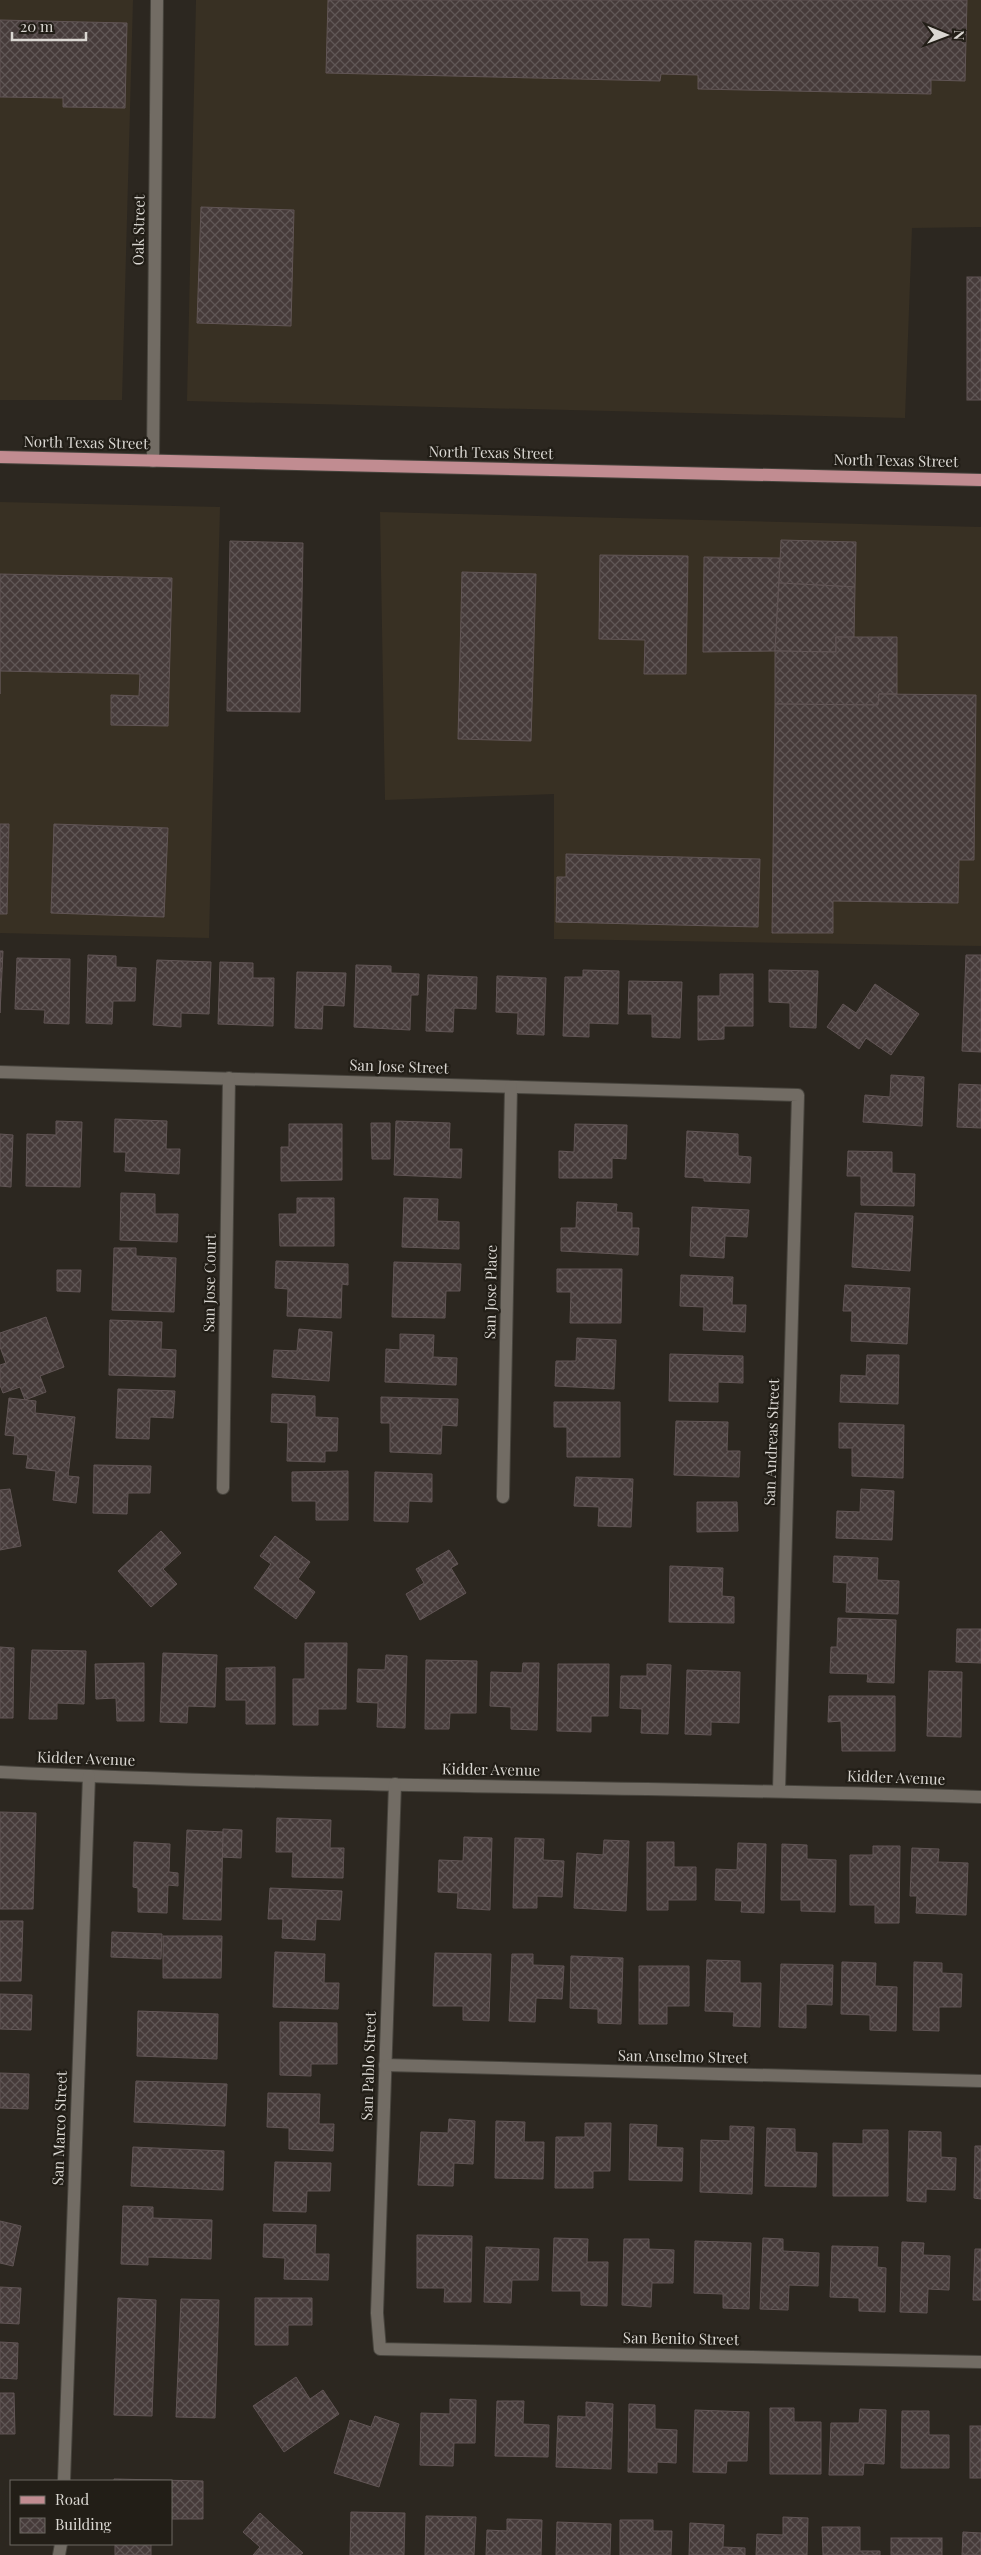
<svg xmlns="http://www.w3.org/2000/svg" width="981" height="2555" font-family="'Playfair Display',serif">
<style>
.built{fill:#383023}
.building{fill:url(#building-cross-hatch);stroke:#615555}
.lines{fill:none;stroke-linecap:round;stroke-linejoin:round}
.minor-casing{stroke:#47443d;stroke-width:14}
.major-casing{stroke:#47443d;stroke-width:14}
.minor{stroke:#726c64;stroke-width:12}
.major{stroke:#c18c91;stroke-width:12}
.labels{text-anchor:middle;stroke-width:4.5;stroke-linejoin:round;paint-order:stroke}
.street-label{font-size:15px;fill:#dad7d2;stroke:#221e17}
</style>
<defs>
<pattern id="building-cross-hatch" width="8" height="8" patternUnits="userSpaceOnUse" patternTransform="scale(1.25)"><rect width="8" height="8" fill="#463b3a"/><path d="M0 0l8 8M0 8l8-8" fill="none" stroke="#605756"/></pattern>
</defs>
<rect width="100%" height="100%" fill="#2c2720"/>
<g class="built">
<polygon points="0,0 133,0 122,400 0,400"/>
<polygon points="196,0 981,0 981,227 912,228 905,418 187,401"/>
<polygon points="0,502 220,507 209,938 0,933"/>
<polygon points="380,512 981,527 981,946 554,939 554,794 385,800"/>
</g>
<g class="building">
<polygon points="328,0 967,0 965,81 931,80 931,94 698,89 698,75 661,74 660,81 326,73"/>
<polygon points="0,20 127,23 125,108 63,107 63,98 0,97"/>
<polygon points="201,207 294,210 291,326 197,323"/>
<rect x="967" y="277" width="14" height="123"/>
<polygon points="781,540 856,542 855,587 779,583"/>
<polygon points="230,541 303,543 300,712 227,711"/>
<polygon points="600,555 688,556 686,674 644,674 645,640 599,639"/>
<polygon points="704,557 780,558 775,651 703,652"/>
<polygon points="462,572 536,574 531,741 458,739"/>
<polygon points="0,574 172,578 168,726 111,725 111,695 139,696 140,674 0,671 0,694"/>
<polygon points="779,583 855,587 854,638 836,637 836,652 775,651"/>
<polygon points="836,637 897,637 897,694 879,694 878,705 775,704 775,651 836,652"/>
<polygon points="879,694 976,695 974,860 959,860 958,903 833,901 833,933 772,933 775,704 878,705"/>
<polygon points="0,824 9,824 7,914 0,914"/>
<polygon points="54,824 168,828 164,917 51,913"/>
<polygon points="566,854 760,859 758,927 556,922 557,877 566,877"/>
<polygon points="0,951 3,951 0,1013"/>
<polygon points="88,955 116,956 116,967 136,968 135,1001 113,1001 112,1024 86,1023"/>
<polygon points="966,955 981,955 981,1052 962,1051"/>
<polygon points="17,958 70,959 69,1024 44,1023 45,1010 15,1009"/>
<polygon points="157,960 211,962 209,1014 181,1013 181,1027 153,1025"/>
<polygon points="220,962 253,963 253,978 274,978 273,1026 218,1024"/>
<polygon points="356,965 391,966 391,973 419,974 418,995 411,995 410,1030 354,1027"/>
<polygon points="583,970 619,971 618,1024 589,1023 589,1037 563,1036 565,977 583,977"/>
<polygon points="769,970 818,971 816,1028 790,1027 790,1003 769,1002"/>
<polygon points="297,972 346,973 344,1006 323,1005 322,1029 295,1028"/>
<polygon points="720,974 753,974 753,1026 724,1026 724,1039 698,1040 698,996 720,996"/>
<polygon points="428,975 477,977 476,1009 454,1008 453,1032 426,1031"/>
<polygon points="497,976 546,978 544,1035 517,1034 518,1013 496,1012"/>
<polygon points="629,981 682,982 680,1038 652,1037 652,1014 628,1014"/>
<polygon points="875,984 919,1014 891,1055 866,1038 859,1049 827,1027 843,1004 856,1013"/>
<polygon points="891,1075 924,1077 922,1126 863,1122 865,1095 890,1097"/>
<polygon points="959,1084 981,1085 981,1128 957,1127"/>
<polygon points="115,1119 167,1121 166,1149 180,1149 179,1174 125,1171 126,1152 114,1152"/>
<polygon points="56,1121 82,1122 80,1187 26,1186 27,1134 56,1135"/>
<polygon points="396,1121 450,1123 449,1149 462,1149 461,1178 394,1175"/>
<polygon points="371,1123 390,1123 390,1159 372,1159"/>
<polygon points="289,1124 342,1124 342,1180 281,1181 281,1147 289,1147"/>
<polygon points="575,1124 627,1125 626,1159 612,1158 612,1178 559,1178 559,1151 574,1152"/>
<polygon points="687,1131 738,1134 738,1156 751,1157 750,1183 704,1181 704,1178 685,1177"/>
<polygon points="0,1134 13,1135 11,1187 0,1186"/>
<polygon points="848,1151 892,1152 892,1173 915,1174 914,1206 861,1205 861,1176 847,1176"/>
<polygon points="121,1193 155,1194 155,1214 178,1214 177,1242 120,1240"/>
<polygon points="297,1198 334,1198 334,1246 280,1246 279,1214 297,1214"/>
<polygon points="404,1198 438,1199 437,1221 459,1222 459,1249 402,1247"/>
<polygon points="577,1202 617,1204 616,1212 632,1213 632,1228 639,1228 638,1255 561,1251 561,1228 576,1228"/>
<polygon points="692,1207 749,1210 747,1237 725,1236 724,1258 690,1256"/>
<polygon points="855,1213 913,1216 910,1271 852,1267"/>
<polygon points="114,1248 136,1248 136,1256 176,1258 174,1312 112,1310"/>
<polygon points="276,1261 348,1264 348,1285 342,1284 341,1318 287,1316 288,1289 275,1288"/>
<polygon points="394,1262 461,1264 460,1291 446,1291 445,1318 392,1317"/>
<polygon points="557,1269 622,1269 621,1323 570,1323 571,1292 557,1292"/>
<polygon points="57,1270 81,1270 80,1292 57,1291"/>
<polygon points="681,1275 733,1277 732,1305 746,1305 745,1332 703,1330 704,1307 680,1306"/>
<polygon points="845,1285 910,1288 907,1344 851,1341 852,1311 843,1311"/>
<polygon points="46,1317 64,1367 40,1376 46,1392 25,1400 20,1387 3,1393 0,1385 0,1365 6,1363 0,1347 0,1333"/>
<polygon points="110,1320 162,1322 161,1349 176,1350 175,1377 109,1375"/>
<polygon points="299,1329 332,1332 329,1381 272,1377 274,1350 297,1351"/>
<polygon points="400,1334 434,1335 433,1357 457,1358 456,1385 385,1382 386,1349 400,1350"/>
<polygon points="577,1338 616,1340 614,1389 555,1386 556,1361 576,1361"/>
<polygon points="670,1354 743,1356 743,1383 718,1382 718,1402 669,1401"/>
<polygon points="867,1355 899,1355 898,1404 840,1402 841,1375 866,1376"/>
<polygon points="118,1389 175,1391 173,1418 150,1417 149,1439 116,1438"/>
<polygon points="272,1394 315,1396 315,1417 338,1418 337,1451 325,1451 325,1462 287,1461 288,1423 271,1422"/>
<polygon points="381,1397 458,1399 457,1426 442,1425 441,1454 390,1452 390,1423 381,1423"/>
<polygon points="9,1398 36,1401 35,1413 75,1417 68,1476 79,1477 76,1503 53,1500 56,1471 26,1468 28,1455 13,1454 15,1436 5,1435"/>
<polygon points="554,1402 620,1402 620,1457 567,1457 567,1427 554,1427"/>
<polygon points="676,1421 728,1422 727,1451 740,1451 739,1477 674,1475"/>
<polygon points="839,1423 904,1425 903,1478 852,1476 852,1448 839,1448"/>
<polygon points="94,1465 151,1466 150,1493 128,1493 127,1514 93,1513"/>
<polygon points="348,1471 348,1520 316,1520 316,1501 292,1501 292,1472"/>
<polygon points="375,1472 432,1474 432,1502 409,1501 408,1522 374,1521"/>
<polygon points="576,1477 633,1479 631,1527 598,1526 599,1507 574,1506"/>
<polygon points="10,1489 21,1546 0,1550 0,1490"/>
<polygon points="861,1489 894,1491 892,1540 836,1538 837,1511 860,1512"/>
<polygon points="697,1502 737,1502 738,1531 697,1532"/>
<polygon points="161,1531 181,1553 163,1569 177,1584 151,1607 118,1571"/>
<polygon points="275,1536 310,1562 298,1579 315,1592 296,1619 254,1588 271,1564 260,1556"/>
<polygon points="449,1550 458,1564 451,1568 466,1593 420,1620 406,1594 424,1583 416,1569"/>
<polygon points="834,1556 878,1558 877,1580 899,1581 898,1614 846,1612 847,1583 833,1582"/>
<polygon points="670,1566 723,1568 722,1596 734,1597 734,1623 669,1622"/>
<polygon points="838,1618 896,1620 894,1683 867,1682 868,1674 830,1673 831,1647 837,1647"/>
<polygon points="957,1629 981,1629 981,1663 956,1662"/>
<polygon points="305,1643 347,1643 346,1709 318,1709 318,1725 293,1725 293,1679 305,1679"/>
<polygon points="0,1647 14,1648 13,1718 0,1718"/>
<polygon points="32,1650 86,1651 84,1704 57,1703 57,1719 29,1719"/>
<polygon points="163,1653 217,1655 215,1707 188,1706 187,1723 160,1722"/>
<polygon points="386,1655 407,1656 405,1728 377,1727 378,1703 357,1702 358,1669 385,1670"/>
<polygon points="426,1660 477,1661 476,1713 450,1713 449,1729 425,1729"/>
<polygon points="144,1663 144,1721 117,1721 116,1698 96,1699 95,1664"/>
<polygon points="523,1663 539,1663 537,1730 511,1729 511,1707 490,1706 491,1672 522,1673"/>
<polygon points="558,1664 609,1664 608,1716 591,1716 591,1732 557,1731"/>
<polygon points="647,1664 671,1665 668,1734 641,1733 642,1709 620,1708 621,1676 647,1676"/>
<polygon points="275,1667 275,1724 246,1724 246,1700 226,1700 226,1668"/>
<polygon points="687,1670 740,1672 739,1723 711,1722 711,1735 685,1734"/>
<polygon points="929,1671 962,1672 961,1737 927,1736"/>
<polygon points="829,1696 895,1696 895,1751 842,1751 841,1721 828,1722"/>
<polygon points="0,1812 36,1813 33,1909 0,1909"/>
<polygon points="277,1818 331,1820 330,1848 344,1848 343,1878 292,1877 293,1852 276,1852"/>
<polygon points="223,1829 242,1830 241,1858 222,1857"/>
<polygon points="187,1830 223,1832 221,1920 183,1919"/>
<polygon points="464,1837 492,1838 490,1910 457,1908 458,1893 438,1892 439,1860 463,1861"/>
<polygon points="515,1838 544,1839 543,1860 564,1861 562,1897 537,1896 537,1908 513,1908"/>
<polygon points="604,1840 629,1841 626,1911 574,1908 577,1853 603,1855"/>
<polygon points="134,1842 170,1844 169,1872 178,1873 178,1886 168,1885 167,1913 138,1912 138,1888 133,1887"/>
<polygon points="647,1842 674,1842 674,1867 696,1867 696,1900 668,1900 668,1910 647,1910"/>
<polygon points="738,1843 766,1844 764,1913 741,1912 742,1901 715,1900 716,1869 737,1870"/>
<polygon points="782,1844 807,1845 807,1859 836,1860 835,1912 801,1911 801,1900 781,1900"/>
<polygon points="873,1846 900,1846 899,1923 875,1923 875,1905 850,1905 850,1855 873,1855"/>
<polygon points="912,1848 939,1849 938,1862 968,1863 966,1915 916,1913 917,1896 910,1896"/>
<polygon points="270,1888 342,1891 340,1920 316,1919 315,1940 282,1938 283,1919 268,1919"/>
<polygon points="0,1921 23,1921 21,1981 0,1981"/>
<polygon points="112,1932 162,1934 161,1959 111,1957"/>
<polygon points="163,1936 222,1936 221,1978 163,1978"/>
<polygon points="275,1952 325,1954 324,1983 339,1983 338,2009 273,2007"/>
<polygon points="435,1953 491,1954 489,2021 463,2020 463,2006 433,2006"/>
<polygon points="512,1954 533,1954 533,1965 564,1966 562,1999 536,1998 535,2022 509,2021"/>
<polygon points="571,1956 623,1958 621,2024 598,2023 598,2009 570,2008"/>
<polygon points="707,1960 740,1961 740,1983 761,1983 760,2027 733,2026 734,2012 705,2011"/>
<polygon points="842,1962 876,1963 875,1986 897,1987 896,2031 870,2030 870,2015 841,2014"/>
<polygon points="914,1962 942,1963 942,1973 962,1974 961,2007 939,2007 939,2031 913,2030"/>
<polygon points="781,1964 833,1965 832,2005 806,2004 806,2028 779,2027"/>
<polygon points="639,1966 689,1966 689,2006 667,2006 667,2024 639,2024"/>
<polygon points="0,1994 32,1995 31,2030 0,2029"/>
<polygon points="138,2011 218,2014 217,2059 137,2056"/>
<polygon points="280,2022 337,2023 337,2064 311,2064 311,2076 280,2075"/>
<polygon points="0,2073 29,2074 28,2109 0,2108"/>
<polygon points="136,2081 227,2084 225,2126 134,2122"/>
<polygon points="268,2093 320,2094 319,2124 334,2124 333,2151 289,2149 289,2128 267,2127"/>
<polygon points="449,2119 475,2121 473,2164 454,2163 453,2186 418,2185 421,2132 448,2133"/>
<polygon points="496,2121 525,2122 524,2142 544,2142 543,2179 495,2178"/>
<polygon points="585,2123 611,2123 610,2171 593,2171 593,2188 555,2188 556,2137 585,2137"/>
<polygon points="630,2124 657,2125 656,2147 683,2148 682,2181 629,2180"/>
<polygon points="730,2126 754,2127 752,2194 700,2192 701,2140 730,2141"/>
<polygon points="767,2128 795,2129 795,2152 817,2153 816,2187 765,2186"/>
<polygon points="863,2130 888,2130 888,2196 833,2196 833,2143 863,2144"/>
<polygon points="909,2131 941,2132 941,2157 956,2158 955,2190 926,2189 926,2202 907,2201"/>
<polygon points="975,2146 981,2146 981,2199 974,2198"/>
<polygon points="133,2147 224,2151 223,2190 131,2186"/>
<polygon points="275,2162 331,2163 330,2191 307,2191 306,2212 273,2211"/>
<polygon points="123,2206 153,2207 153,2218 212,2220 211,2259 148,2257 148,2265 121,2264"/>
<polygon points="0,2221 21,2226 13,2266 0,2263"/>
<polygon points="264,2224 316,2225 315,2254 329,2254 328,2280 284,2279 285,2258 263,2257"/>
<polygon points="417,2235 472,2236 471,2302 444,2302 445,2288 417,2288"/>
<polygon points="554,2238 588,2239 587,2262 608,2262 607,2306 581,2305 581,2291 552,2291"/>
<polygon points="763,2238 783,2239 783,2251 819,2253 818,2286 789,2285 788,2310 760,2309"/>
<polygon points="624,2239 649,2239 649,2249 674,2250 673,2283 652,2283 651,2307 622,2305"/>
<polygon points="695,2241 751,2243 749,2309 723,2308 723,2294 694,2293"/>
<polygon points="902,2242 924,2243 923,2255 950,2256 949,2290 928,2289 927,2313 900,2312"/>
<polygon points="832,2246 878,2247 877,2267 886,2268 885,2312 859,2311 859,2298 830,2297"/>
<polygon points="486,2247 539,2249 538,2280 512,2280 511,2303 484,2302"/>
<polygon points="975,2249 981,2249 981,2300 973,2300"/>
<polygon points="0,2287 21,2288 19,2324 0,2323"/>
<polygon points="118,2298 156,2300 152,2416 114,2415"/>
<polygon points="255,2298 312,2298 312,2325 288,2325 288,2345 255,2345"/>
<polygon points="181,2299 219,2300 215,2418 176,2417"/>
<polygon points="0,2342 18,2343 17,2379 0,2378"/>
<polygon points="296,2377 310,2399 323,2390 339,2414 284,2452 253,2406"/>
<polygon points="0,2393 14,2393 15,2434 0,2434"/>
<polygon points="450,2399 476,2400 475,2443 454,2443 453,2466 420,2465 421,2413 450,2414"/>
<polygon points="497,2401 524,2401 523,2424 549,2425 548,2457 495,2456"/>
<polygon points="586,2402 613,2404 611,2469 556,2467 558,2416 586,2417"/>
<polygon points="629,2404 655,2405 655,2429 677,2430 676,2463 657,2462 657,2473 628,2472"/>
<polygon points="770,2408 794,2408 794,2422 821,2422 821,2474 770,2474"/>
<polygon points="860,2409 886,2410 884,2464 864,2463 863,2475 829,2475 831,2423 859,2423"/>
<polygon points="695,2410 749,2412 747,2461 727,2461 726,2473 693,2472"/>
<polygon points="902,2411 929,2411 929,2435 949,2435 949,2468 901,2468"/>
<polygon points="375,2416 399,2424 379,2487 334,2473 350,2420 371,2427"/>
<rect x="970" y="2426" width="11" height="52"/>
<polygon points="114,2479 203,2481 203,2519 171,2519 171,2481 114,2481"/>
<polygon points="351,2512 405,2513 404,2555 350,2555"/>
<polygon points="260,2513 303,2553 300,2555 253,2555 260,2547 243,2532"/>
<polygon points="426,2516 476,2517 474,2555 425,2555"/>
<polygon points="783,2517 808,2518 807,2555 756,2555 757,2534 783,2535"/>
<polygon points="507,2519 542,2520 541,2555 486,2555 487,2530 507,2531"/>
<polygon points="620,2520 653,2520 653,2531 672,2531 671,2555 620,2555"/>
<polygon points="557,2522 611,2524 610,2555 556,2555"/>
<polygon points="690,2523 724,2525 723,2547 745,2548 745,2555 689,2555"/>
<polygon points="822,2527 860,2527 860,2551 880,2551 880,2555 823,2555"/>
<polygon points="963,2532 981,2533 981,2555 962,2555"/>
<rect x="891" y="2538" width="51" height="17"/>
<rect x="115" y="2544" width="36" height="11"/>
</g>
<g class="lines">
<defs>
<g id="minor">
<polyline points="153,461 157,0"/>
<polyline points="0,1072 798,1095 779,1790"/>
<polyline points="223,1488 229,1078"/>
<polyline points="503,1497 511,1087"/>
<path d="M0 1772C327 1788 654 1786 981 1797"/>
<polyline points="395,1784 377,2313 380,2349 981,2362"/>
<polyline points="385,2065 981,2081"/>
<polyline points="64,2481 89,1776"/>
<polyline points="59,2555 61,2544"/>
</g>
<polyline id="major" points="0,457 981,480"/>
</defs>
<use href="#minor" class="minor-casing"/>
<use href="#major" class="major-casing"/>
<use href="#minor" class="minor"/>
<use href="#major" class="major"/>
</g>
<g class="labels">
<g class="street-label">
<text transform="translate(139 230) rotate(-89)" y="5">Oak Street</text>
<text transform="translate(86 443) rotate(1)" y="5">North Texas Street</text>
<text transform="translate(491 453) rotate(1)" y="5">North Texas Street</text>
<text transform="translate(896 461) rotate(1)" y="5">North Texas Street</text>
<text transform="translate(399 1067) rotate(2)" y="5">San Jose Street</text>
<text transform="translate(210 1283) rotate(-89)" y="5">San Jose Court</text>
<text transform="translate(491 1292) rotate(-89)" y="5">San Jose Place</text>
<text transform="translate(772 1442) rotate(-88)" y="5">San Andreas Street</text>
<text transform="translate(86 1759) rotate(2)" y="5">Kidder Avenue</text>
<text transform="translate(491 1770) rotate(1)" y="5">Kidder Avenue</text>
<text transform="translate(896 1778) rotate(2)" y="5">Kidder Avenue</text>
<text transform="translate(683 2057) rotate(1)" y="5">San Anselmo Street</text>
<text transform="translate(369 2066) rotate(-88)" y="5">San Pablo Street</text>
<text transform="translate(60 2128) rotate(-88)" y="5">San Marco Street</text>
<text transform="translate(681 2339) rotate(1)" y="5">San Benito Street</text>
</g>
</g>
<rect x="10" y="2480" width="162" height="65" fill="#221e17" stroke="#6c6862"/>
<rect x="20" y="2496" width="25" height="8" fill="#c18c91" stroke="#6c6862"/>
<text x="55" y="2505" font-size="15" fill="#dad7d2">Road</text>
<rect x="20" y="2518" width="25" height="15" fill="url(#building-cross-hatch)" stroke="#6c6862"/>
<text x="55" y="2530" font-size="15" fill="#dad7d2">Building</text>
<g transform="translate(946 35) rotate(91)" stroke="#221e17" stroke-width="4" paint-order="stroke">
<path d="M0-4L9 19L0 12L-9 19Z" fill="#dad7d2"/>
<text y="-8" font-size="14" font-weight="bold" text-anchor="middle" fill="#dad7d2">N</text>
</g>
<path d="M12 32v8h74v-8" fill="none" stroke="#dad7d2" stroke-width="2.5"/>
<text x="20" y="32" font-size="15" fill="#dad7d2" stroke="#221e17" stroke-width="4" paint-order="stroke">20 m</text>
</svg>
